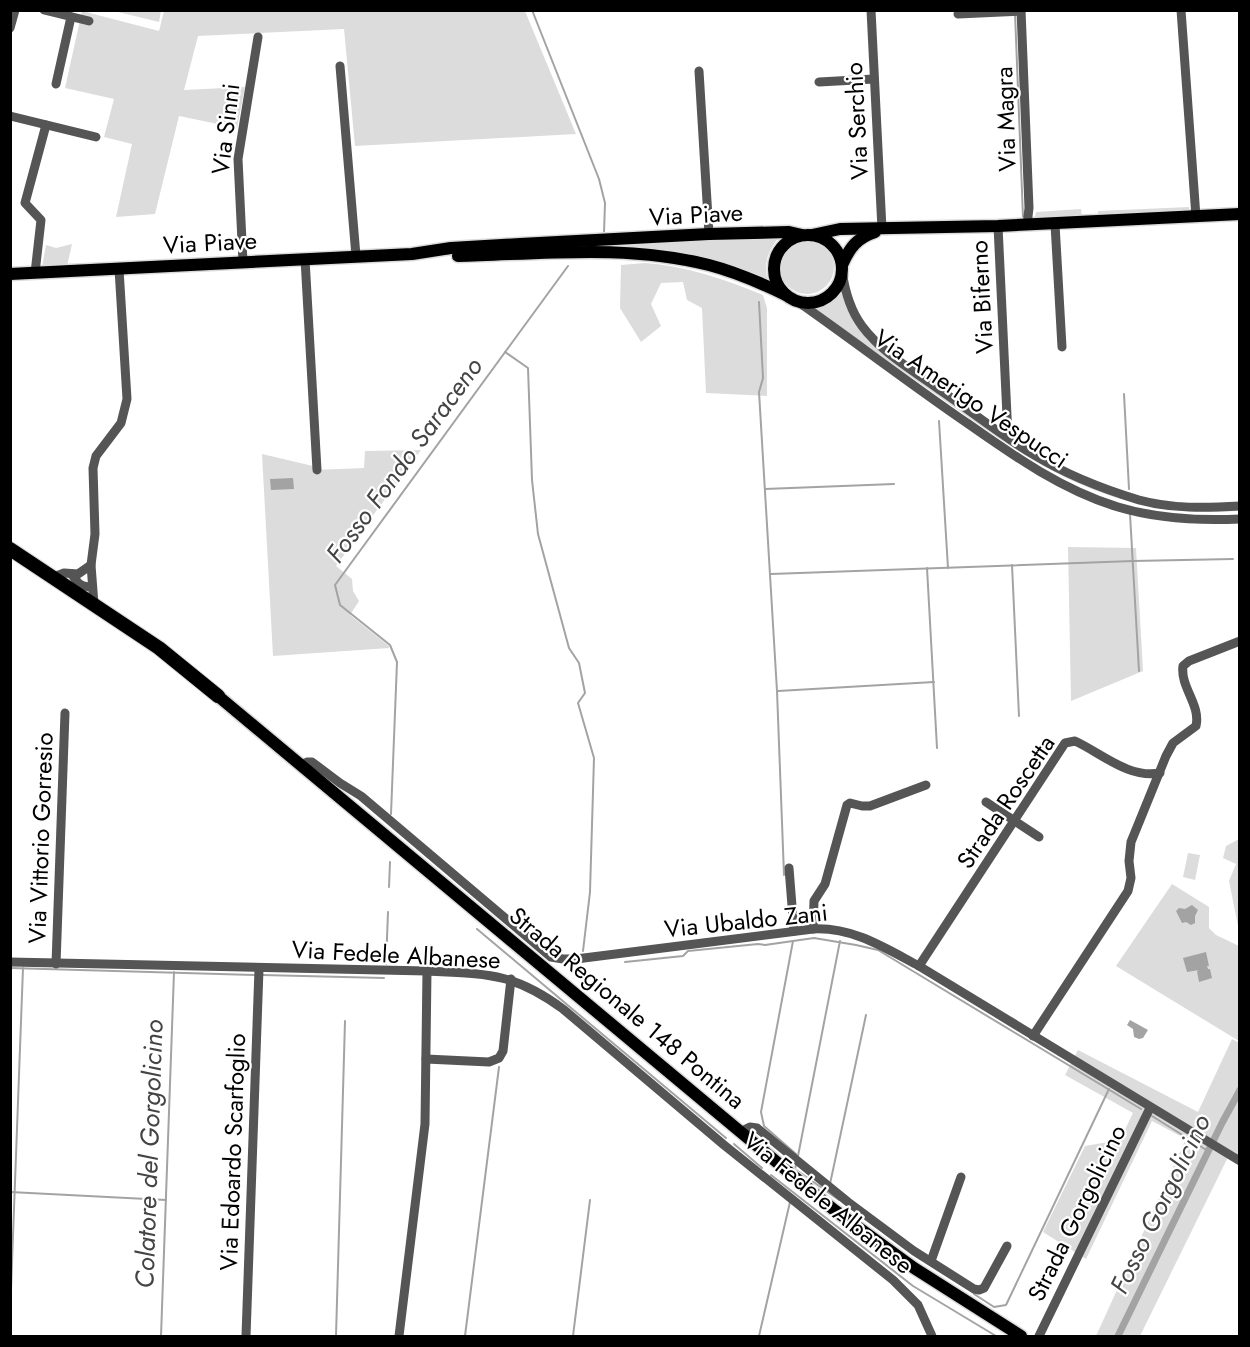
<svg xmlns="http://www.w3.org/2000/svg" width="1250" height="1347" font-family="Jost,sans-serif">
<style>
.green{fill:#dcdcdc}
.water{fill:#a3a3a3}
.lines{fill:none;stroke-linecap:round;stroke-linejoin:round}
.stream{stroke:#a3a3a3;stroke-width:2}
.canal{stroke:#a3a3a3;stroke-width:7}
.major-casing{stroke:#dbdbdb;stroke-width:15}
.highway-casing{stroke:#dbdbdb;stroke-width:16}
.minor{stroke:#555;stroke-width:9}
.major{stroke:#000;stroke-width:12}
.highway{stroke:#000;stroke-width:14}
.labels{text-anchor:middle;stroke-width:4.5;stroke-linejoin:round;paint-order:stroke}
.street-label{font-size:24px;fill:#000;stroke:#fff}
.water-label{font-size:26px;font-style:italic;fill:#444;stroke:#fff}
</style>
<rect width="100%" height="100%" fill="#fff"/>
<g class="green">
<polygon points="82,11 159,31 164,11 525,11 576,134 355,146 344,29 198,36 184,90 245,87 237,128 179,116 155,214 116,217 132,144 104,137 114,99 65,88"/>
<polygon points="114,11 161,11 159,22"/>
<polygon points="1189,207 1189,212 1098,215 1098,211"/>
<polygon points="1081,209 1082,217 1034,220 1036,212"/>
<path d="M781 235C768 250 763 262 768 282L677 252 649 248 600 245Z"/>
<circle cx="807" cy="267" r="27"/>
<polygon points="72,244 67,266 42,267 46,245 56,248"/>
<path d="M645 263C686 266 725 279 763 295L767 308V396L706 393 702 308 687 300 683 282 661 283 651 304 661 326 641 342 620 308 621 265Z"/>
<path d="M841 291 854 323 869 342 1025 453 1116 495 1239 509V511C1111 517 1045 472 945 401 901 370 857 340 815 308L830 302Z"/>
<polygon points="421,450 336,566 352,579 353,591 359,601 350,615 389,646 389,648 273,656 262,454 313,466 313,470 364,468 365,451"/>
<polygon points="1068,547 1136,548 1143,671 1071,701"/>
<polygon points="1239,839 1239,931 1229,881 1236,864 1223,858 1226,846"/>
<polygon points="1188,853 1200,855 1195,880 1183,877"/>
<polygon points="1172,884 1209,907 1209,928 1216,935 1239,946 1239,1041 1116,966"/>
<polygon points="1232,1039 1239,1043 1239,1156 1231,1151 1140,1336 1096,1336 1186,1139 1152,1121 1086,1259 1043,1232 1085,1146 1120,1140 1133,1113 1065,1075 1078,1050 1198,1112"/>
</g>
<g class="water">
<polygon points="293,478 294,489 271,490 270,479"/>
<polygon points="1192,905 1198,910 1195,916 1195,923 1191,925 1186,922 1182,923 1176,911 1179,908 1185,909"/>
<polygon points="1206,952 1209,966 1207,966 1208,969 1210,969 1212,978 1199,982 1197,971 1199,970 1187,972 1183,958"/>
<polygon points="1130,1020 1148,1030 1143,1038 1139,1039 1134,1037 1133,1029 1127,1025"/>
</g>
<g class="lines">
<g class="stream">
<polyline points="532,10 599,179 605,203 604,233"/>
<polyline points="1015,13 1023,217"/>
<polyline points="759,302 763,378 759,392 777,691 784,875"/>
<polyline points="505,352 528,368 532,480 538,534 569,648 579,663 585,693 578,703 594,758 590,892 583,951"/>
<polyline points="1124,394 1129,489"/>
<polyline points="939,421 948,568"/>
<polyline points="765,489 894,484"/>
<polyline points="1130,514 1139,671"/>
<polyline points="1012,565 1019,716"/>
<polyline points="927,568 937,748"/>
<polyline points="771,574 1133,561 1233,559"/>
<polyline points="778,691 934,682"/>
<polyline points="391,814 397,662 390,645 340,605 335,585 568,266"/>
<polyline points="389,887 390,862"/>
<polyline points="477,929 726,1138"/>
<polyline points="793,941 761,1112 764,1126 796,1154"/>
<polyline points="625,962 683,956 688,951 758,944 765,945 814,938 856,945 878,950 1141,1109"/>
<polyline points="386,964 388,912"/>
<polyline points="10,968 254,975"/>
<polyline points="262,975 384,978"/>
<polyline points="1152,1116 1208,1151"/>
<polyline points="734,1144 762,1168"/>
<polyline points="798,1156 840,941"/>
<polyline points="796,1165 795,1169 839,1200"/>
<polyline points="771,1175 913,1286 996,1336"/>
<polyline points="830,1184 866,1015"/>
<polyline points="10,1192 166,1200"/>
<polyline points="974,1294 994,1307 1006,1305 1109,1089"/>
<polyline points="10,1316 23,968"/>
<polyline points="161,1336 174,972"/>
<polyline points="336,1336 345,1021"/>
<polyline points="465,1336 499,1067"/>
<polyline points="573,1336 590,1200"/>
<polyline points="759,1336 790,1202"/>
</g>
<polyline class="canal" points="1118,1336 1222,1123 1240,1090"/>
<defs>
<g id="major">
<circle cx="808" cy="269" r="34"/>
<polyline points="812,235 840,229 998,226 1240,214"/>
<path d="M458 256C542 254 627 244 709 265 736 272 761 283 786 295"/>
<path d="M842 265C850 247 857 238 875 232"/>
<polyline points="10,274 412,254 451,248 520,244 709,234 789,232 802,235"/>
<polyline points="218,696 833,1209 914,1268 1021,1336"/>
</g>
<polyline id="highway" points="10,549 159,648 218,696"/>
</defs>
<use href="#major" class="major-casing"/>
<use href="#highway" class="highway-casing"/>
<g class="minor">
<polyline points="44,10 89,21"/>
<polyline points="871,10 882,229"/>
<polyline points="1021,10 1029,208 1027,225"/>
<polyline points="1181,10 1196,217"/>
<polyline points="958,14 1021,11"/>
<polyline points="10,28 15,10"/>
<polyline points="340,66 356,256"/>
<polyline points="699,71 709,234"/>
<polyline points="819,82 874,79"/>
<polyline points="56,84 71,17"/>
<polyline points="10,116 96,137"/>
<polyline points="1055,224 1062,347"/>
<polyline points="998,226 1008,437"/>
<polyline points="305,259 317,470"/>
<polyline points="243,262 238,159 258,37"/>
<path d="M842 271C845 292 850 310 862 326 882 353 914 371 940 390 971 411 1002 436 1034 455 1067 475 1103 489 1139 500 1172 509 1206 508 1240 506"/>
<polyline points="35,273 41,220 25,203 46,125"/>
<path d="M797 301C854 341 910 384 967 423 1014 456 1062 490 1118 507 1158 519 1198 521 1240 519"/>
<path d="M72 574C76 582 83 589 92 586"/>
<polyline points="54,577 64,573 78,574 91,565"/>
<polyline points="94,604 91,565 95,534 93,468 96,456 121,423 127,399 119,269"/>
<path d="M302 765 307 762H312L340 783 361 796 551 957 563 959H576L813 929C853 927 885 948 919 966L1240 1161"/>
<polyline points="986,802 1039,837"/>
<polyline points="789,868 794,931"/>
<polyline points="813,929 814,901 825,884 847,805 850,803 862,806 870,806 926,785"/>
<path d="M10 962 427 971C486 974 513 972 563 1009L724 1145 893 1280 918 1305 932 1336"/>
<polyline points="56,964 65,713"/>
<path d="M919 966 1065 743 1075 741C1101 753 1129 779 1160 773"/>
<path d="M1033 1036 1128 891 1131 878 1129 861 1131 842 1166 756 1173 743 1196 726C1201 705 1180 687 1183 666L1189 661 1240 641"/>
<polyline points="426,1059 489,1062 499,1058 503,1051 511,979"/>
<polyline points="740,1132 750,1127 757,1128 848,1202 914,1251 974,1289 979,1290 984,1288 1007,1246"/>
<polyline points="931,1261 961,1177"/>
<polyline points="246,1336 259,969"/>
<polyline points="399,1336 425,1124 427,971"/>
<polyline points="1039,1336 1150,1108"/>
</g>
<use href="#major" class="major"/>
<use href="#highway" class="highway"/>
</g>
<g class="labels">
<g class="street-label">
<text transform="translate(1006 119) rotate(-92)" y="8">Via Magra</text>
<text transform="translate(857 121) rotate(-93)" y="8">Via Serchio</text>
<text transform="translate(226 129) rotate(-83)" y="8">Via Sinni</text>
<text transform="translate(696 215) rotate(-3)" y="8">Via Piave</text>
<text transform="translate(210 243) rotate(-3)" y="8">Via Piave</text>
<text transform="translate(982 297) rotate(-93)" y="8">Via Biferno</text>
<text transform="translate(971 399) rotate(34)" y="8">Via Amerigo Vespucci</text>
<text transform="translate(1006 802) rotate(-56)" y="8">Strada Roscetta</text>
<text transform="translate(41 838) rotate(-88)" y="8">Via Vittorio Gorresio</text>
<text transform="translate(746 921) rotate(-6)" y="8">Via Ubaldo Zani</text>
<text transform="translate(396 955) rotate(3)" y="8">Via Fedele Albanese</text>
<text transform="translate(627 1008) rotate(40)" y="8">Strada Regionale 148 Pontina</text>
<text transform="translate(233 1152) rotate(-88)" y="8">Via Edoardo Scarfoglio</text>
<text transform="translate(828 1203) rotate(39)" y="8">Via Fedele Albanese</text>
<text transform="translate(1077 1213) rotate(-64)" y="8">Strada Gorgolicino</text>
</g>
<g class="water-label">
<text transform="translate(404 460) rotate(-54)" y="9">Fosso Fondo Saraceno</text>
<text transform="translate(149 1154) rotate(-88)" y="9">Colatore del Gorgolicino</text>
<text transform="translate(1160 1204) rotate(-64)" y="9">Fosso Gorgolicino</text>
</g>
</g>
<rect width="1250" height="1347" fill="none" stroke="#000000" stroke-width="24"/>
</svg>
